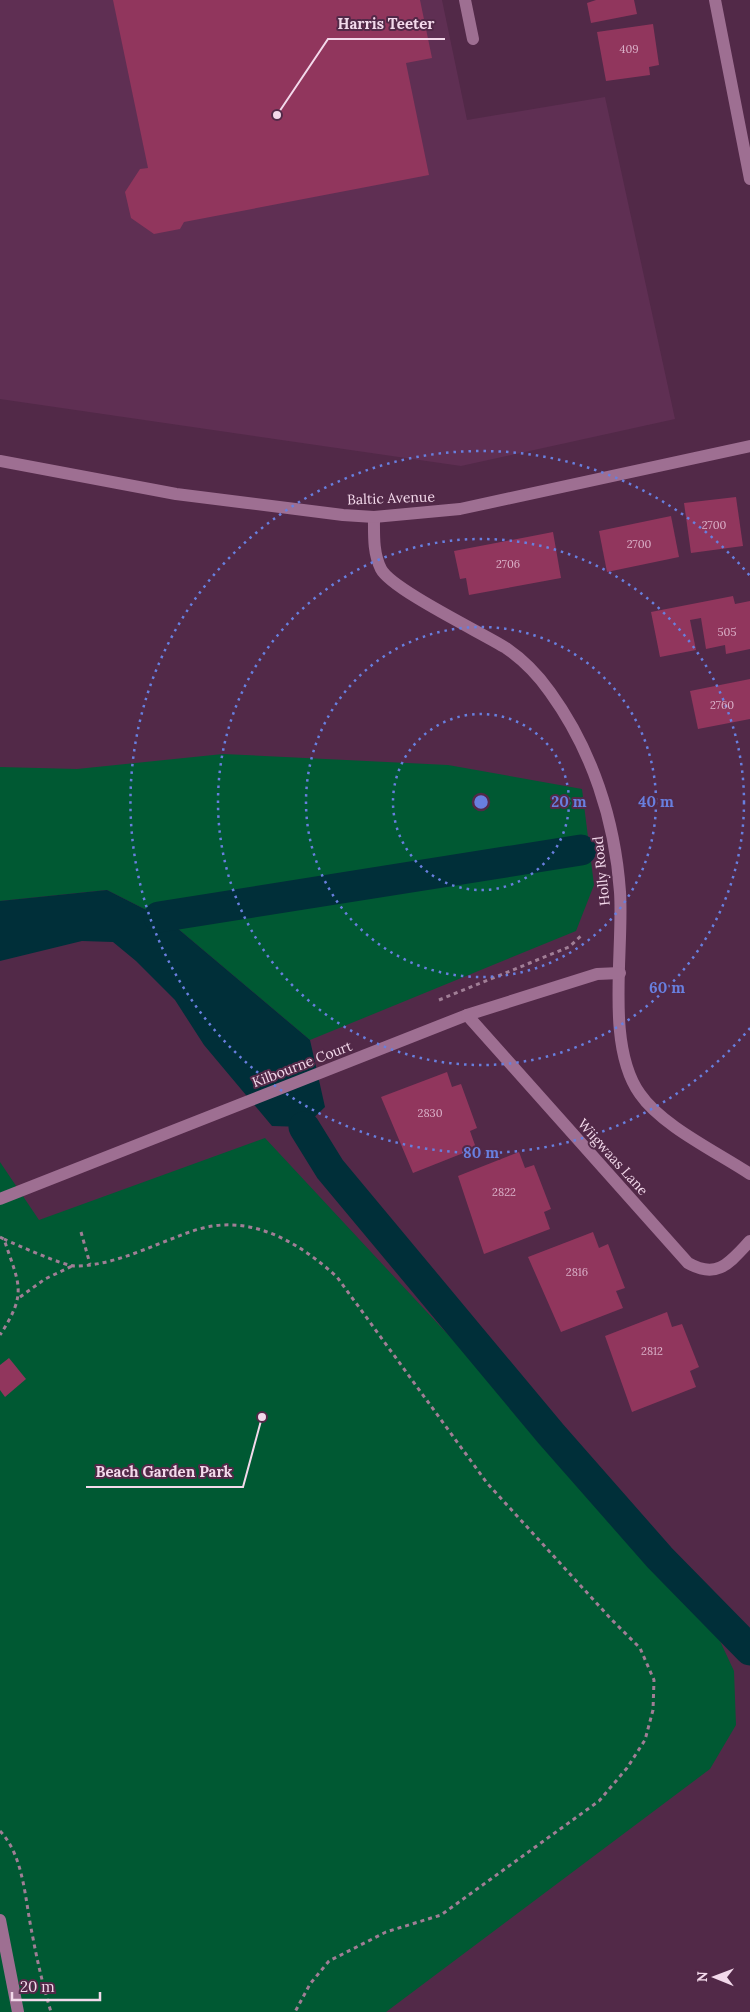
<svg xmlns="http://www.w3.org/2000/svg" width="750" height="2012" font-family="Lora,serif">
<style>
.built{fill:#5f2f53}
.green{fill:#005933}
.water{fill:#002f39}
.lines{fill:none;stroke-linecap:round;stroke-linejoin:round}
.canal{stroke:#002f39;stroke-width:31}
.building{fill:#91365d}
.path{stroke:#a07e96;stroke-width:3;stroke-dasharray:4 4;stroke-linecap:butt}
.service{stroke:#9e6f92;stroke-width:12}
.minor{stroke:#9e6f92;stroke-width:12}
.tertiary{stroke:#9e6f92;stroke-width:12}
.ring{fill:none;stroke:#687fdf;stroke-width:2.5;stroke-dasharray:2.5 5}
.labels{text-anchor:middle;stroke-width:4;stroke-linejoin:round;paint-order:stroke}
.number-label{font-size:11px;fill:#dab0c8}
.street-label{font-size:14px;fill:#f3d9eb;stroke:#522948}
.centre{fill:#687fdf;stroke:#522948;stroke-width:2.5}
.ring-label{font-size:15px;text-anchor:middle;font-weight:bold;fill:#687fdf;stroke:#522948;stroke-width:4;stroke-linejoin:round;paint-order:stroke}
.leader{fill:none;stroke:#f3d9eb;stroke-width:2}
.callout-dot{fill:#f3d9eb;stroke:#522948;stroke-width:2}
.callout-label{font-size:15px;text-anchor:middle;font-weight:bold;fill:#f3d9eb;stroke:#522948;stroke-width:4;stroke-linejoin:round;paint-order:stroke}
</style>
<rect width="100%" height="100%" fill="#522948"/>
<polygon class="built" points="0,0 442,0 467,120 605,97 675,419 461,466 0,399"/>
<g class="green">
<polygon points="223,754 448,765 582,789 594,885 576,931 310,1040 170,922 107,890 0,901 0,767 77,769"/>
<polygon points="265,1138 707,1613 734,1671 736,1725 710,1769 386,2012 0,2012 0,1162 39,1220"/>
</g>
<polygon class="water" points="107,890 170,922 310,1040 325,1107 304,1127 272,1126 204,1045 175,1000 136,961 113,942 82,941 0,961 0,901"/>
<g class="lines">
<g class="canal">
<polyline points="159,917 581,850"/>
<polyline points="304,1127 330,1169 551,1434 660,1558 750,1650"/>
</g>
</g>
<g class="building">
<polygon points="113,0 420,0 432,58 406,63 429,175 184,222 180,229 154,234 131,218 125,192 140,169 148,168"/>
<polygon points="596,0 634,0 637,14 591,23 587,3"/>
<polygon points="653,24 659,65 649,67 650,75 606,81 597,32"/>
<polygon points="736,497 743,546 691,553 684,503"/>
<polygon points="671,516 679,557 607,572 599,531"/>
<polygon points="553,532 561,578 469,595 466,578 460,579 454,551"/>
<polygon points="733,596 735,604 750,601 750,649 726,654 725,645 706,649 701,618 690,620 696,650 660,657 651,612"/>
<polygon points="750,679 750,719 698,729 690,691"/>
<polygon points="447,1072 452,1087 461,1084 477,1128 470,1131 476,1148 413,1173 381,1097"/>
<polygon points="519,1152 525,1168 534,1165 551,1209 544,1212 550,1229 484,1254 458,1176"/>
<polygon points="593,1232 599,1248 608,1244 625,1288 616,1291 623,1308 561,1332 528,1257"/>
<polygon points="667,1312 672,1327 682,1324 699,1367 690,1371 696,1387 632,1412 605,1336"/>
<polygon points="9,1358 26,1379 5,1397 0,1390 0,1365"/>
</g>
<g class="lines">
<g class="path">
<polyline points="439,1000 569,947 583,934"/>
<polyline points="81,1232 90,1264"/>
<path d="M0 1237 4 1239C19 1285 28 1292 0 1335"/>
<path d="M4 1239C17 1245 64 1266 75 1266 103 1266 131 1255 156 1245 172 1239 187 1232 203 1228 254 1215 301 1244 337 1277L487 1483 611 1619 640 1648 654 1680 653 1710 645 1740 627 1768 599 1801 441 1915 386 1932 329 1961 310 1984 295 2012"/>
<polyline points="20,1297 45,1279 72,1266"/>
<path d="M0 1831C24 1856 25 1900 32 1933 37 1960 43 1986 51 2012"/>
</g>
<g class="service">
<polyline points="465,0 473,39"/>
<polyline points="0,1199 467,1015"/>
<polyline points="0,1920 18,2012"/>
</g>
<g class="minor">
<polyline points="715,0 750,179"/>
<path d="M374 517C374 535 373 553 381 569 391 589 482 633 506 648 522 659 538 675 550 692 592 750 615 820 620 892 624 951 605 1045 640 1094 662 1126 717 1152 750 1174"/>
<path d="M620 973 597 974 467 1015 688 1263C718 1280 730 1262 750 1241"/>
</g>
<polyline class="tertiary" points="0,461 176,494 343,515 374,517 460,509 750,446"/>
</g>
<g class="ring">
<circle cx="481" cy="802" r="88"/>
<circle cx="481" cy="802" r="175"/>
<circle cx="481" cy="802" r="263"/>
<path d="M750 1028A351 351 0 1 1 750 576"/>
</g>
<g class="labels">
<g class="number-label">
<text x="629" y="53">409</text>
<text x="714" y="529">2700</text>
<text x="639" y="548">2700</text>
<text x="508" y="568">2706</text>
<text x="727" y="636">505</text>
<text x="722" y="709">2760</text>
<text x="430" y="1117">2830</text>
<text x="504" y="1196">2822</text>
<text x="577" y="1276">2816</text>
<text x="652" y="1355">2812</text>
</g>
<g class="street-label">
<text transform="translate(391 498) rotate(-2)" y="5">Baltic Avenue</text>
<text transform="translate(601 871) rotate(-96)" y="5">Holly Road</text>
<text transform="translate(302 1064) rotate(-21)" y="5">Kilbourne Court</text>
<text transform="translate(613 1157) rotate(48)" y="5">Wiigwaas Lane</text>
</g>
</g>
<circle cx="481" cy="802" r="8" class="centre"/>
<g class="ring-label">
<text x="569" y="807">20 m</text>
<text x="656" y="807">40 m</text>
<text x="667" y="993">60 m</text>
<text x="481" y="1158">80 m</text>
</g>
<path class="leader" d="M277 115L328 39H445M262 1417L243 1487H86"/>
<g class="callout-dot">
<circle cx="277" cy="115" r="5"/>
<circle cx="262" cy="1417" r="5"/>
</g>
<g class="callout-label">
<text x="386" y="29">Harris Teeter</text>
<text x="164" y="1477">Beach Garden Park</text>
</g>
<g transform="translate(715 1977) rotate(271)" stroke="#522948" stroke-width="4" paint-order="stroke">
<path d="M0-4L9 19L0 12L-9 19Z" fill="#f3d9eb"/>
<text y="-8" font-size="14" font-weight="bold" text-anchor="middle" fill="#f3d9eb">N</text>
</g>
<path d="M12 1992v8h88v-8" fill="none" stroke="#f3d9eb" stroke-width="2.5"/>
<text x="20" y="1992" font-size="15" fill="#f3d9eb" stroke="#522948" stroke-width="4" paint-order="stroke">20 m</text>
</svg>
